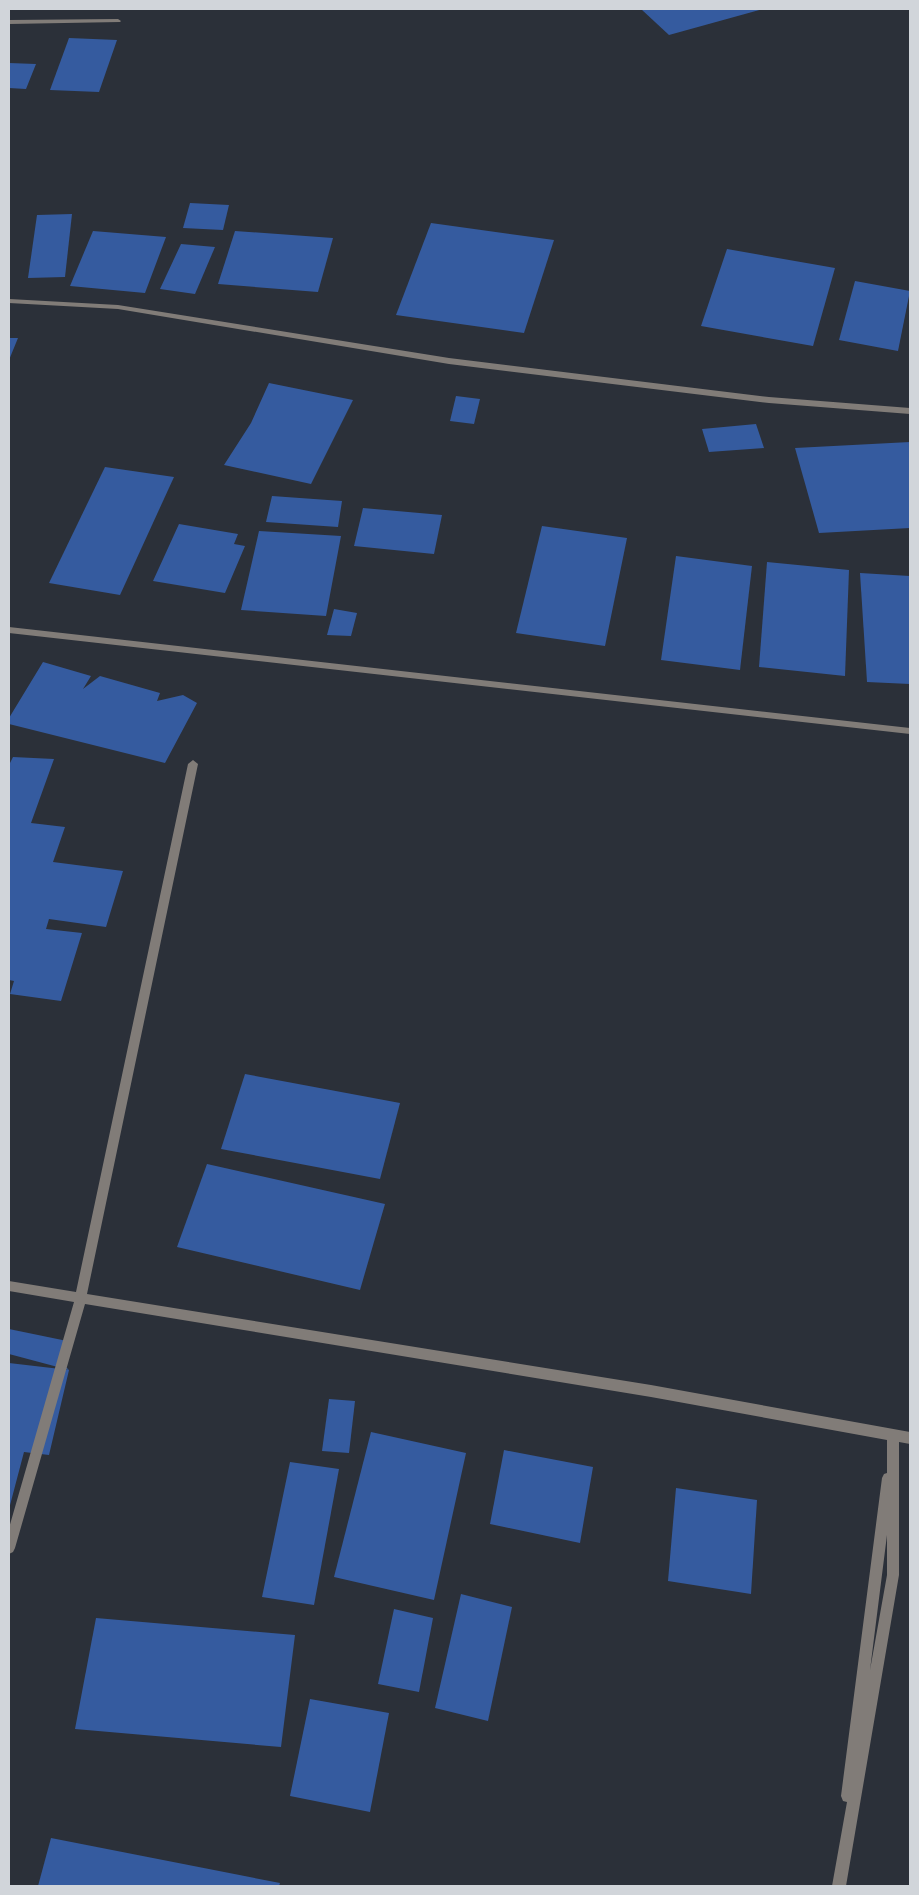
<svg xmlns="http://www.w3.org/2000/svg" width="919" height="1895" font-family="'Space Grotesk',sans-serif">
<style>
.building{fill:#355b9f}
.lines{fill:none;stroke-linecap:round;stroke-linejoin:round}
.street{fill:#817c78;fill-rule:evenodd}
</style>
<rect width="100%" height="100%" fill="#2b3039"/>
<g class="building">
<polygon points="641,9 763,9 669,35"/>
<polygon points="69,38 117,40 99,92 50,90"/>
<polygon points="9,63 36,64 26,89 9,88"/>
<polygon points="190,203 229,205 223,230 183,228"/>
<polygon points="72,214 65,277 28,278 37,215"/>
<polygon points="431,223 554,240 524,333 396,315"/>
<polygon points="93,231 166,237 145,293 70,286"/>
<polygon points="235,231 333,238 318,292 218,284"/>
<polygon points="181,244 215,247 195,294 160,289"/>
<polygon points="727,249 835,268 813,346 701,326"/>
<polygon points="855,281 910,291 898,351 839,340"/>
<polygon points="9,338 18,338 9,360"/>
<polygon points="269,383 353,400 311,484 224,465 251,423"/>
<polygon points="456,396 480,399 474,424 450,421"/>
<polygon points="756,424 764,448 709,452 702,429"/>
<polygon points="910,442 910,528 819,533 795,448"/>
<polygon points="105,467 174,477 120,595 49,583"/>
<polygon points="272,496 342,501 338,527 266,522"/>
<polygon points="363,508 442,515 434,554 354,546"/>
<polygon points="179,524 238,534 234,544 245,546 225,593 153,581"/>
<polygon points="542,526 627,538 605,646 516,633"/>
<polygon points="259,531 341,536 326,616 241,610"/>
<polygon points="676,556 752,566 740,670 661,660"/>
<polygon points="767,562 849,570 845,676 759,667"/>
<polygon points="860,573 910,576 910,684 867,682"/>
<polygon points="334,609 357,613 351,636 327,635"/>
<polygon points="43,662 91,676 83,689 100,676 160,693 157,701 183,695 197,703 165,763 9,724 9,718"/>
<polygon points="13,757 54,759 31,823 65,827 53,862 123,871 106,927 49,919 46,929 82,933 61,1001 10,994 14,981 9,980 9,765"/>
<polygon points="245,1074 400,1103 380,1179 221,1149"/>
<polygon points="207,1164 385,1204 360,1290 177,1247"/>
<polygon points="9,1329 72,1342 64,1365 69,1370 49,1455 24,1452 9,1509 9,1363 69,1370 9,1354"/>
<polygon points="329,1399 355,1401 349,1453 322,1451"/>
<polygon points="371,1432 466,1453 434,1600 334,1577"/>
<polygon points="504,1450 593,1467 580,1543 490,1524"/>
<polygon points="290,1462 339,1469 314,1605 262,1597"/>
<polygon points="676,1488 757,1500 751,1594 668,1581"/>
<polygon points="461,1594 512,1607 488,1721 435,1708"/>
<polygon points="394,1609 433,1618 419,1692 378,1684"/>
<polygon points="96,1618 295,1635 281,1747 75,1729"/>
<polygon points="310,1699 389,1713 370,1812 290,1796"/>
<polygon points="51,1838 280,1883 279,1886 38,1886"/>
</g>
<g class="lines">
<g class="street">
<polygon points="118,19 121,21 120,22 9,24 9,20"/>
<polygon points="9,299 118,305 449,358 769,397 910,408 910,414 769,403 449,364 118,309 9,303"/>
<polygon points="9,627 910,728 910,734 9,633"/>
<path d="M193 760 198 764 87 1294 651 1385 910 1432V1444L899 1442V1575L846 1886H832L847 1802 843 1801 841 1796 882 1478 884 1474 887 1473V1440L651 1397 85 1304 15 1548 13 1552 9 1554V1528L74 1302 9 1291V1281L76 1292 188 764ZM887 1535V1575L870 1670Z"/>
</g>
</g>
<rect width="919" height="1895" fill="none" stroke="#d1d5da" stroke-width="20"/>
</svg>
